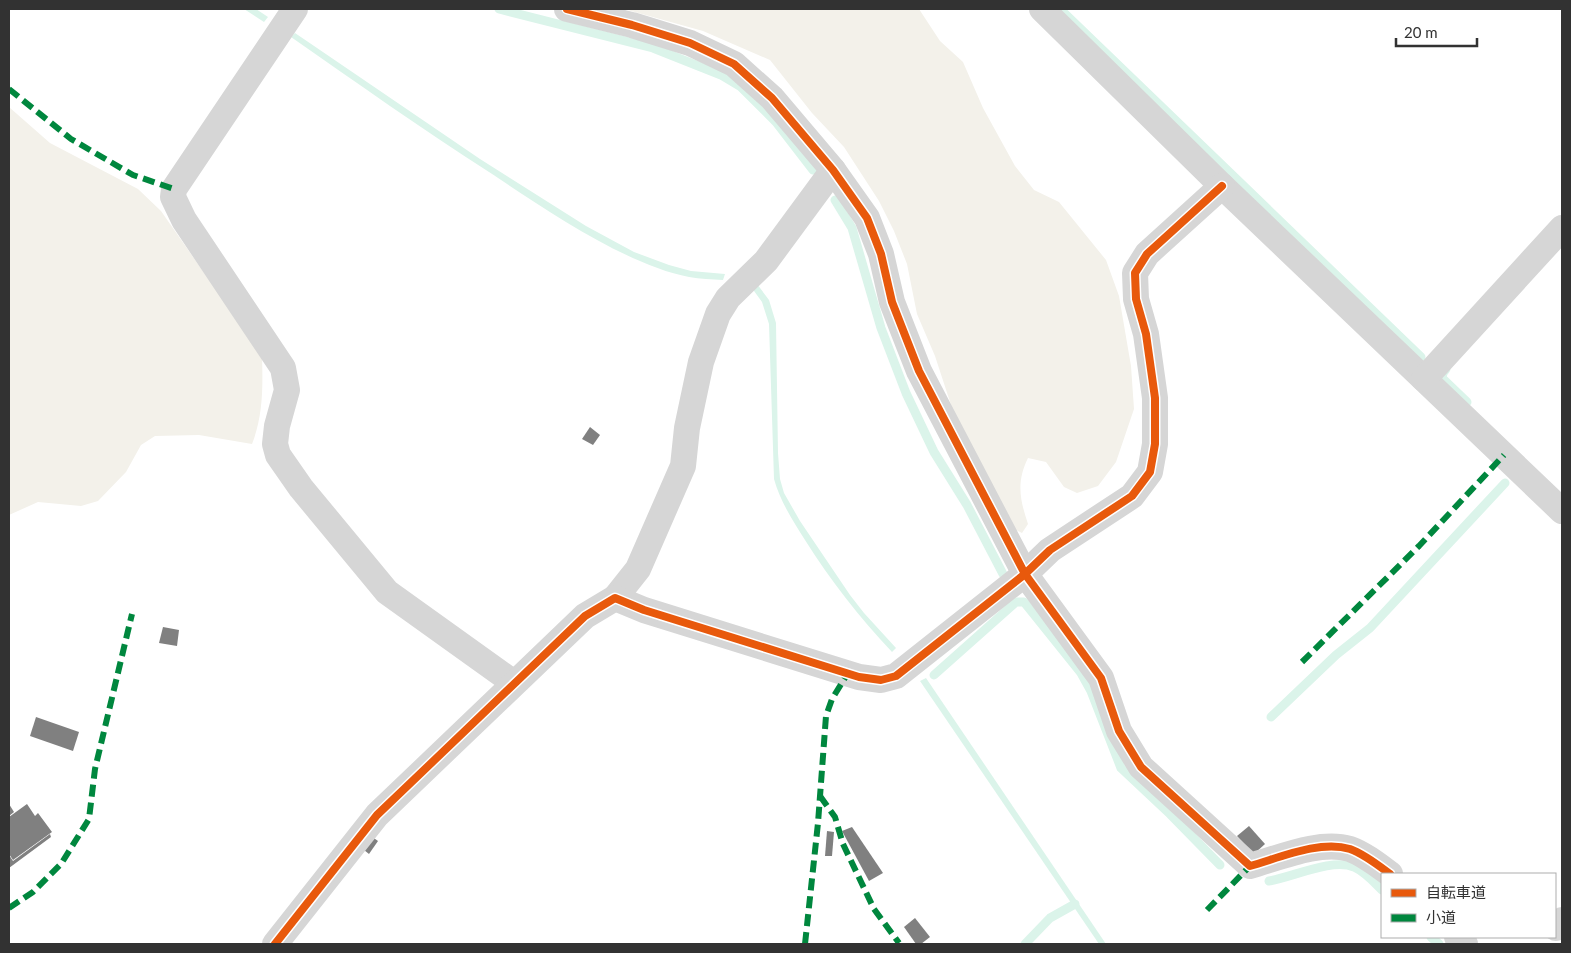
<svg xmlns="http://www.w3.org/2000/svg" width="1571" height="953" font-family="Lato,'Noto Sans JP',sans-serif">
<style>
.green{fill:#f3f1ea}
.water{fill:#dbf4ea}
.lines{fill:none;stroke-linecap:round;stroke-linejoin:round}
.stream{stroke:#dbf4ea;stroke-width:9}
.building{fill:#808080}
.minor{stroke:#d6d6d6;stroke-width:26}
.quiet{stroke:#00873e;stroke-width:6;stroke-dasharray:12 6;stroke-linecap:butt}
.cycleway-casing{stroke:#fff;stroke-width:11}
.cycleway{stroke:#e8590c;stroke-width:8}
</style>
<rect width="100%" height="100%" fill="#fff"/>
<g class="green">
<path d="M624 9H919L940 41 963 62 983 108 1015 166 1034 190 1059 202 1106 260 1119 296 1131 366 1134 409 1116 462 1098 486 1077 493 1064 487 1046 462 1028 458C1016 482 1020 500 1028 524L1022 533 1014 529 953 411 935 356 917 314 907 264 894 231 879 201 844 147 812 113 770 60 703 31Z"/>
<path d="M9 107 50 143 138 189 161 211 262 356C263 387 263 416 252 444L199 435 155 436 141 445 126 472 98 501 81 506 38 502 9 515Z"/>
</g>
<g class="water">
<polygon points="244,9 256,9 268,17 264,22"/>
<path d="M295 33 480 159 586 226 634 252 669 265 691 271 725 274 723 280C712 279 700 279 689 277 626 265 543 208 489 172 422 129 357 83 291 37Z"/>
<path d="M754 280 769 300 776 323 778 453 780 479 784 493 800 521 850 595 864 613 896 648 892 652C859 617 831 581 805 540 793 521 780 501 774 479L769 324 762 302 749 284Z"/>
<polygon points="926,678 1106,944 1099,944 920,681"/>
</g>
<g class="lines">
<g class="stream">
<polyline points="499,9 653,48 721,75 741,87 776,122 813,170"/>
<polyline points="1060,9 1421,357"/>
<polyline points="835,200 852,228 881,328 906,393 934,452 967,505 1003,574"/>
<polyline points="1446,369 1443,373 1442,378 1467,402"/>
<polyline points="934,675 1016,602 1024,602 1081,673 1091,691 1121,768 1170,814 1220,865"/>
<polyline points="1271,717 1336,655 1370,628 1505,483"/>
<path d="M1269 881C1293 877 1332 858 1354 867 1365 872 1374 882 1382 890"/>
<polyline points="1431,937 1439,944"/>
<polyline points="1025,944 1050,918 1075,904"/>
</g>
</g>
<g class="building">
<polygon points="590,427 600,435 593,445 582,439"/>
<polygon points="163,627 179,630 177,646 159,643"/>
<polygon points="36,717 79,732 73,751 30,736"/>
<polygon points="9,804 14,812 9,816"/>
<polygon points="27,804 35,816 38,813 52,832 13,860 9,854 9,817"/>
<polygon points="1249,826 1265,844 1254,854 1237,836"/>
<polygon points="852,827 883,873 869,881 842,831"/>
<polygon points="827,831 834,832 832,856 825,856"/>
<polygon points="50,834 51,837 9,868 9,855 13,861"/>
<polygon points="371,836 378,841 369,854 359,846"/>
<polygon points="915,918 930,937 921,944 916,944 904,927"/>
</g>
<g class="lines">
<g class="minor">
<polyline points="295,9 174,189 173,197 184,220 283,368 287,390 277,426 275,444 278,455 301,488 387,592 514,683"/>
<path d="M567 9 632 25 690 43 734 64 772 98 833 170 867 218 881 254 892 302 919 371 1025 574 1101 678 1119 731 1141 767 1250 866C1279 858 1319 840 1350 849 1364 854 1378 865 1390 874"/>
<polyline points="1042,9 1222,186 1562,511"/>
<polyline points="1424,379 1562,228"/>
<polyline points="615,598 638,569 683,466 687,428 701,362 718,314 728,298 766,261 833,170"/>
<polyline points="1556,928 1562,920"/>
<polyline points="1457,937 1465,944"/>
<polyline points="275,944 377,815 585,616 615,598 644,610 859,677 881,680 896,676 1025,574 1050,550 1132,496 1150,472 1155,444 1155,398 1146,334 1136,299 1135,273 1147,254 1222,186"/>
</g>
<g class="quiet">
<polyline points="9,89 71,139 133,175 174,189"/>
<polyline points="1302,662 1419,546 1504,455"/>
<polyline points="820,796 835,817 843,844 874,909 899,943"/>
<polyline points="9,908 33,892 61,864 89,819 95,769 132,614"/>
<polyline points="1207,910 1250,866"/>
<polyline points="805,944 818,823 826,716 832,699 848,673"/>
</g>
<defs>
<g id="cycleway">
<path d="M567 9 632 25 690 43 734 64 772 98 833 170 867 218 881 254 892 302 919 371 1025 574 1101 678 1119 731 1141 767 1250 866C1279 858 1319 840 1350 849 1364 854 1378 865 1390 874"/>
<polyline points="275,944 377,815 585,616 615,598 644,610 859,677 881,680 896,676 1025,574 1050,550 1132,496 1150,472 1155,444 1155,398 1146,334 1136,299 1135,273 1147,254 1222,186"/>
</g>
</defs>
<use href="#cycleway" class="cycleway-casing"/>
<use href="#cycleway" class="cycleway"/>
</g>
<rect width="1571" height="953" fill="none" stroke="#323232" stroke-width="20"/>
<rect x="1381" y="873" width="175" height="65" fill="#ffffff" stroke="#adadad"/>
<rect x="1391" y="889" width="25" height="8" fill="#e8590c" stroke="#adadad"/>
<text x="1426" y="898" font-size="15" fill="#323232">自転車道</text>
<rect x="1391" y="914" width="25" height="8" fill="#00873e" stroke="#adadad"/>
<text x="1426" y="923" font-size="15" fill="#323232">小道</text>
<path d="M1396 38v8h81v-8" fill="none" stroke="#323232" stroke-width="2.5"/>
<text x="1404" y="38" font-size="15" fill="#323232" stroke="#ffffff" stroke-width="4" paint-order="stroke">20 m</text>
</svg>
